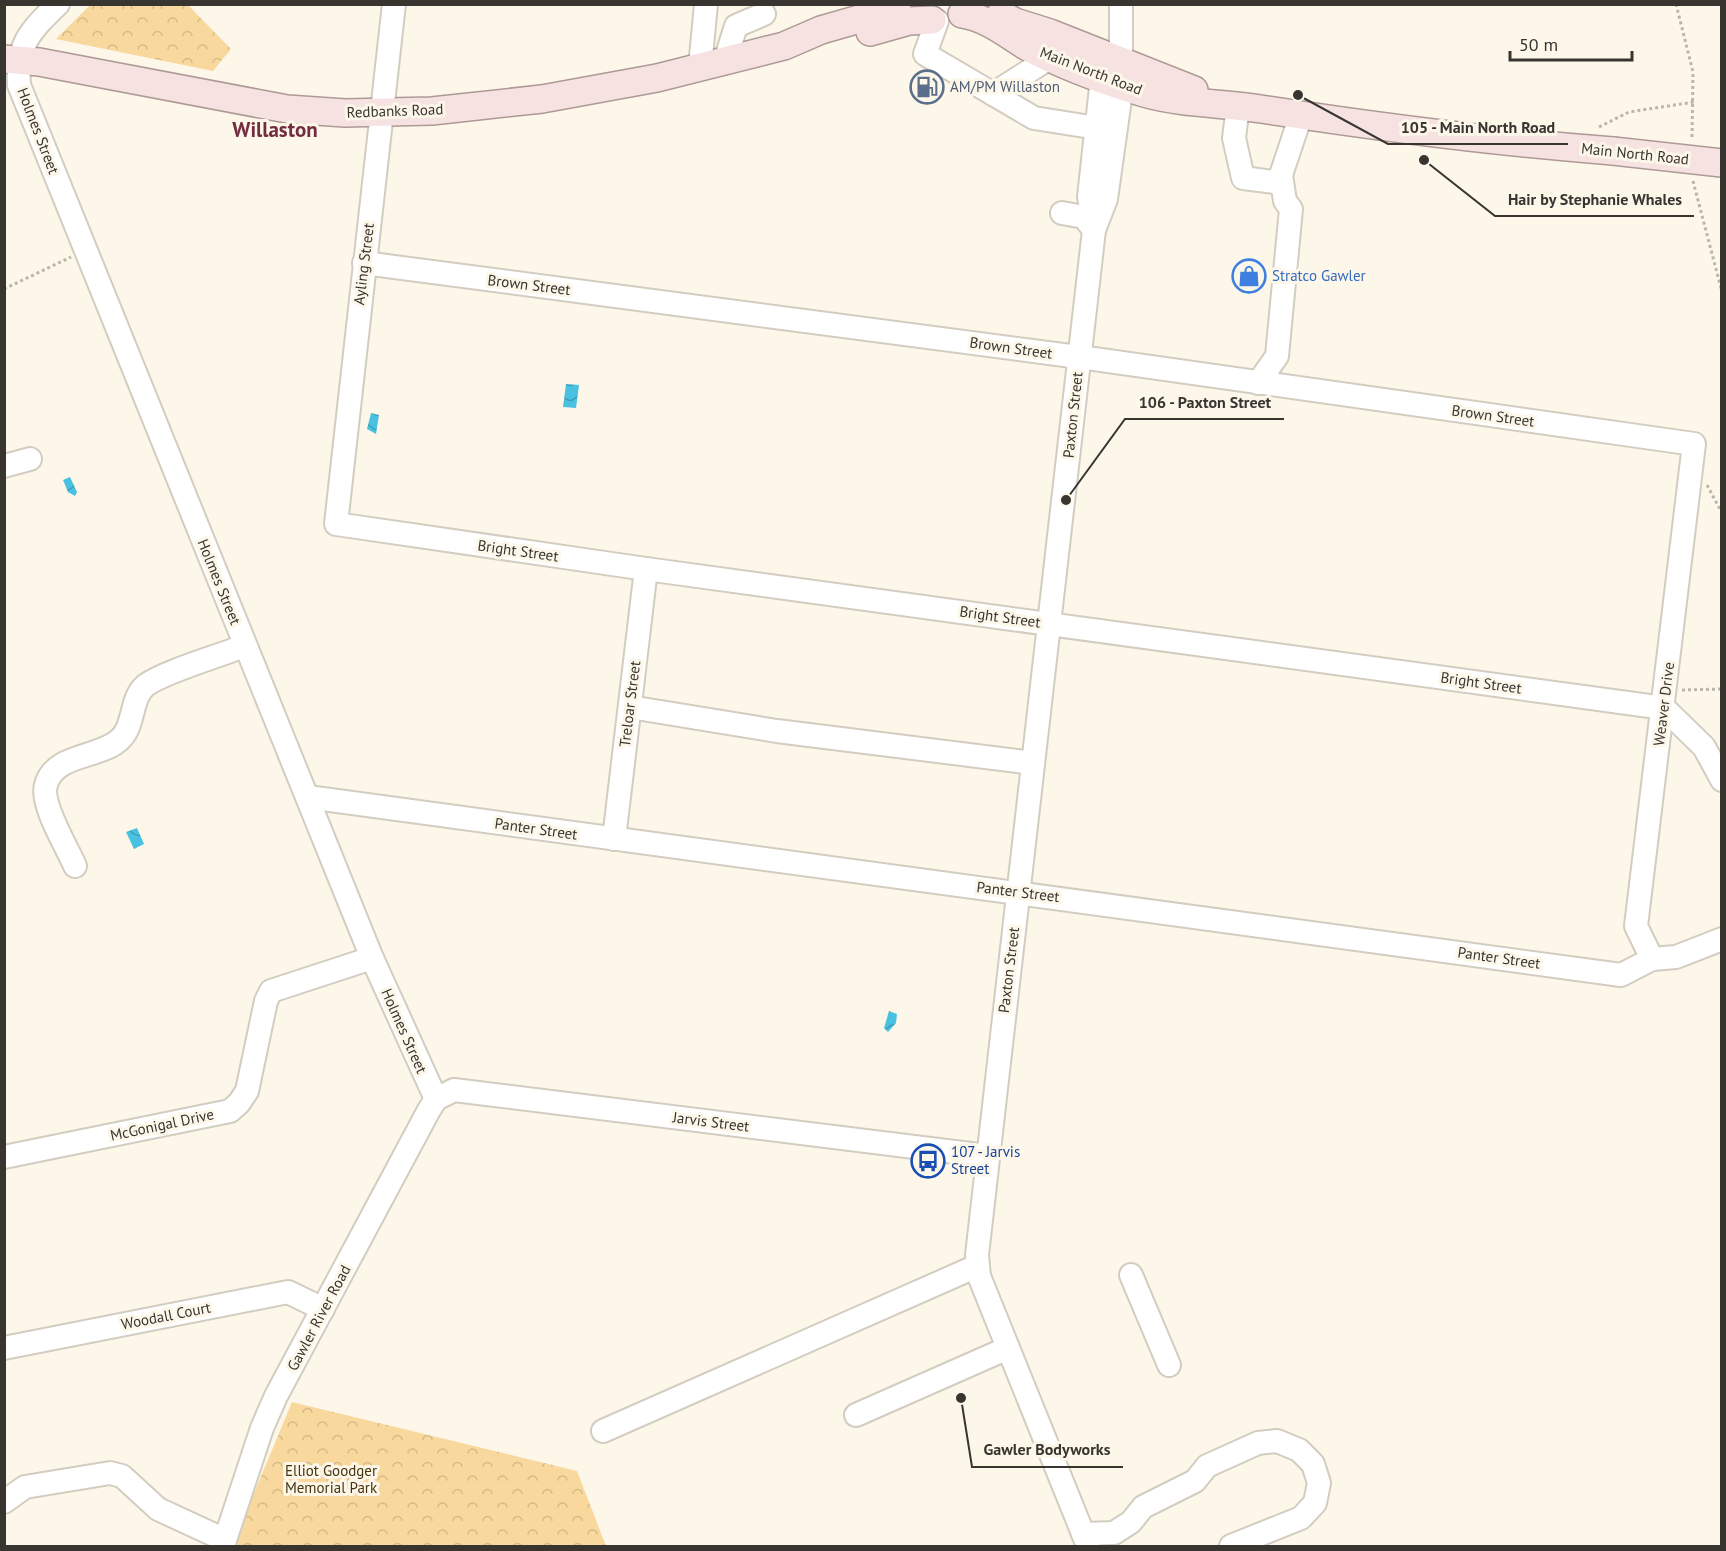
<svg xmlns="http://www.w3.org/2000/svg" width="1726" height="1551" font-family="'PT Sans',sans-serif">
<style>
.park{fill:url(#park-crowns)}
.water{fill:url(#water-waves)}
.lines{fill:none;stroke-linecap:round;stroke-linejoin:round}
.minor-casing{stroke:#d3cdc1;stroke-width:26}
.major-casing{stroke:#ae9996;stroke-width:30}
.path{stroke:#bbb6ac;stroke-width:3;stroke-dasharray:3 3;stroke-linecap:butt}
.minor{stroke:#fff;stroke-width:22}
.major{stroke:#f5e2e1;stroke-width:27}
.major-bridge-casing{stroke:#ae9996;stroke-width:30;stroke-linecap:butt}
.major-bridge{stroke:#f5e2e1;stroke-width:27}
.labels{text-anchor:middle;stroke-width:6;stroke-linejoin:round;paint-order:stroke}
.street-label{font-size:15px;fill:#383531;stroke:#fdf7ea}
.service-label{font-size:15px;fill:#4e5e75;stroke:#fdf7ea;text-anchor:start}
.shop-label{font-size:15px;fill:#366cbe;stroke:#fdf7ea;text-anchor:start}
.transit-label{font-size:15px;fill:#164399;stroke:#fdf7ea;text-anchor:start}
.park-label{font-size:15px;fill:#46340f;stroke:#fdf7ea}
.district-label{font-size:21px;font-weight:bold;fill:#732d40;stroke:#fdf7ea}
.leader{fill:none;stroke:#383531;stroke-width:2}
.callout-dot{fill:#383531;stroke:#fdf7ea;stroke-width:2}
.callout-label{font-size:16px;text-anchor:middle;font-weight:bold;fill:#383531;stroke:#fdf7ea;stroke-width:6;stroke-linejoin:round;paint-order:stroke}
</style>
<defs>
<pattern id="park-crowns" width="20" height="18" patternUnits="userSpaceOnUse" patternTransform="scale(1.5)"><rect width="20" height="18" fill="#f8d89d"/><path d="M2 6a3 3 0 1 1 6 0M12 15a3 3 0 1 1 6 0" fill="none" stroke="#d5ba88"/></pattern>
<pattern id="water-waves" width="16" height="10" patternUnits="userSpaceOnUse" patternTransform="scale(1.5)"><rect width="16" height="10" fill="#49c1e1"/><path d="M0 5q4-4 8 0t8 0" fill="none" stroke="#3e9eb7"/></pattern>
</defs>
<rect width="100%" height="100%" fill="#fdf7ea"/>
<g class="park">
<polygon points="90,5 188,5 231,49 213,71 56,39"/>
<polygon points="292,1402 577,1471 606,1546 232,1546"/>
</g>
<g class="water">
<polygon points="566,384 579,385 576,408 563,407"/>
<polygon points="371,413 379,415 376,434 367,429"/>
<polygon points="70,477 77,492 75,496 68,492 63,480"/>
<polygon points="137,828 144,844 134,849 126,832"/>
<polygon points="889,1011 897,1014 896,1023 888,1032 884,1028"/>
</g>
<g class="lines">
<defs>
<g id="minor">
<path d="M58 4C30 31 16 45 19 85L372 958 436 1099"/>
<polyline points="394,4 336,524 646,569 1664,708 1704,747 1722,780"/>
<polyline points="1121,4 1121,62"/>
<polyline points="937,21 925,54 1034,118 1097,128"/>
<polyline points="725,61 736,26 764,14"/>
<polyline points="700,67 706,4"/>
<polyline points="993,94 1051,57"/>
<polyline points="1238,106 1234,138 1243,178 1274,182 1281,175 1301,115"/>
<polyline points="1062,213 1084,217 1094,230"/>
<polyline points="1094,226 1089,197 1102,78"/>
<polyline points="364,263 1094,359 1694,444 1636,926 1652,959"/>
<polyline points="1258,383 1277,356 1291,209 1285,201 1281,175"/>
<polyline points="4,466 30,459"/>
<polyline points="630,707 777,731 1033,763"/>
<polyline points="308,797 1621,975 1652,959 1676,957 1722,939"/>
<polyline points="614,839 646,569"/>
<path d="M75 866C67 847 40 804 46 785 54 754 98 758 118 741 136 727 129 699 146 685 166 671 219 656 244 646"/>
<polyline points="4,1157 230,1111 239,1103 247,1091 266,1001 271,991 372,958"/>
<polyline points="1131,1275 1169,1365"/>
<polyline points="4,1348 288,1292 323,1309"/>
<polyline points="856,1415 1008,1348"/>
<polyline points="603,1431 977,1266"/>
<polyline points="4,1502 25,1487 110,1473 122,1476 158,1509 225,1540"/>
<polyline points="1083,1534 1114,1533 1131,1522 1143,1507 1195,1481 1207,1466 1258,1443 1277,1441 1299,1450 1313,1464 1319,1483 1315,1503 1301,1518 1231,1546"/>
<polyline points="223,1546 262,1428 276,1396 429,1110 436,1099 454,1090 987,1156"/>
<polyline points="1088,1546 979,1276 977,1255 1094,230 1106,199 1122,85"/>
</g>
<g id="major">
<path d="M962 14C987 18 1005 33 1026 46 1063 66 1105 81 1144 93 1182 104 1222 103 1261 109 1378 127 1496 142 1613 151"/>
<polyline points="1001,14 1015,22 1050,33 1194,90"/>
<polyline points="870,32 909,21 932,20"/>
<polyline points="4,59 39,62 287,109 345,113 432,111 542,99 657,78 784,46 821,30 880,13 897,4"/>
</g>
</defs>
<use href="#minor" class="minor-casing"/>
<use href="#major" class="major-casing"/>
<g class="path">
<polyline points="1676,4 1693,72 1692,138"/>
<polyline points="1599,127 1629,112 1694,102"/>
<polyline points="1693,181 1722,292"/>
<polyline points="4,289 71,257"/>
<polyline points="1707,485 1722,513"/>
<polyline points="1682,690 1722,689"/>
</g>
<use href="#minor" class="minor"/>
<use href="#major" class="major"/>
<defs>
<polyline id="major-bridge" points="1613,151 1722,163"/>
</defs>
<use href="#major-bridge" class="major-bridge-casing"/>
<use href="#major-bridge" class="major-bridge"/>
</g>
<defs>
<symbol id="fuel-ring" viewBox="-11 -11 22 22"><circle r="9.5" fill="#fdf7ea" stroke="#5c6f8a" stroke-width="1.5"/><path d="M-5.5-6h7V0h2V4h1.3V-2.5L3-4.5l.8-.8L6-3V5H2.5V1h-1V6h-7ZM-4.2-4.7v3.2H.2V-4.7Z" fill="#5c6f8a"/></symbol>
<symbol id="shop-ring" viewBox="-11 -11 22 22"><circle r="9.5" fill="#fdf7ea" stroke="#3f7fe0" stroke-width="1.5"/><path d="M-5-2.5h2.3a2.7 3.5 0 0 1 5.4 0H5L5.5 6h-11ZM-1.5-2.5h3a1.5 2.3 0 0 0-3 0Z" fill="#3f7fe0"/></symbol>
<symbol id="bus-ring" viewBox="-11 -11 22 22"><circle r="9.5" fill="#fdf7ea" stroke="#1a4fb4" stroke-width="1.5"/><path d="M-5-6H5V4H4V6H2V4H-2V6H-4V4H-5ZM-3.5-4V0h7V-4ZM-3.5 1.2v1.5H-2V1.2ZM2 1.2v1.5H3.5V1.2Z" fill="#1a4fb4"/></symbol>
</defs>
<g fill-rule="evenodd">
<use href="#fuel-ring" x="908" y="68" width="38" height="38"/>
<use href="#shop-ring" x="1230" y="257" width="38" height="38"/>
<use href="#bus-ring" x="909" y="1142" width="38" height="38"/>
</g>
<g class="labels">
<g class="street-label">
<text transform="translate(1091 71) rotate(21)" y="5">Main North Road</text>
<text transform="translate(395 111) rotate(-2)" y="5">Redbanks Road</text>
<text transform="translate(38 131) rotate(69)" y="5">Holmes Street</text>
<text transform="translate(1635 154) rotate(6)" y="5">Main North Road</text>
<text transform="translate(364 264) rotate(-83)" y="5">Ayling Street</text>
<text transform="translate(529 285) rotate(7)" y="5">Brown Street</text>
<text transform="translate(1011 348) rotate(8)" y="5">Brown Street</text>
<text transform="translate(1073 415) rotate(-84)" y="5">Paxton Street</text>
<text transform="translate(1493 416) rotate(8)" y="5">Brown Street</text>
<text transform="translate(518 551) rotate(8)" y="5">Bright Street</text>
<text transform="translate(219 582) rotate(68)" y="5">Holmes Street</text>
<text transform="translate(1000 617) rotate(8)" y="5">Bright Street</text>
<text transform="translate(1481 683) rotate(8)" y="5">Bright Street</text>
<text transform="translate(630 704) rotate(-83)" y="5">Treloar Street</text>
<text transform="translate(1664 704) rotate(-83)" y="5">Weaver Drive</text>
<text transform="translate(536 829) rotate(8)" y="5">Panter Street</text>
<text transform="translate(1018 892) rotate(7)" y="5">Panter Street</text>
<text transform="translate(1499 958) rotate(8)" y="5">Panter Street</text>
<text transform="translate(1009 970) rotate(-83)" y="5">Paxton Street</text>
<text transform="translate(404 1031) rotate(66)" y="5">Holmes Street</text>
<text transform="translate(711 1122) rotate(7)" y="5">Jarvis Street</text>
<text transform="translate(162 1125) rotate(-12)" y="5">McGonigal Drive</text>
<text transform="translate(166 1316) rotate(-11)" y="5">Woodall Court</text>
<text transform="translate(319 1318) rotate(-62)" y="5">Gawler River Road</text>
</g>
<g class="service-label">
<text x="950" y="92">AM/PM Willaston</text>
</g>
<g class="shop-label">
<text x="1272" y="281">Stratco Gawler</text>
</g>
<g class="transit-label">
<text x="951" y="1157">107 - Jarvis<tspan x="951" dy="17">Street</tspan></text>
</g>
<g class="park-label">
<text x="331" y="1476">Elliot Goodger<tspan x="331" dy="17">Memorial Park</tspan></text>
</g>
<g class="district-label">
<text x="275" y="137">Willaston</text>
</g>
</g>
<path class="leader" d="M1298 95L1388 144H1568M1424 160L1495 216H1694M1066 500L1125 419H1284M961 1398L972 1467H1123"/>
<g class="callout-dot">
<circle cx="1298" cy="95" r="6"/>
<circle cx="1424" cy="160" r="6"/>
<circle cx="1066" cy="500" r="6"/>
<circle cx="961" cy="1398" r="6"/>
</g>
<g class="callout-label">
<text x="1478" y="133">105 - Main North Road</text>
<text x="1595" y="205">Hair by Stephanie Whales</text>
<text x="1205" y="408">106 - Paxton Street</text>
<text x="1047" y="1455">Gawler Bodyworks</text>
</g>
<rect width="1726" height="1551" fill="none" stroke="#383531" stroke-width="12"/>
<path d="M1510 51v9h122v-9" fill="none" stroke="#383531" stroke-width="3"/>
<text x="1519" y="51" font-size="18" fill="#383531" stroke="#fdf7ea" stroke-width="4.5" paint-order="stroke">50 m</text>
</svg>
